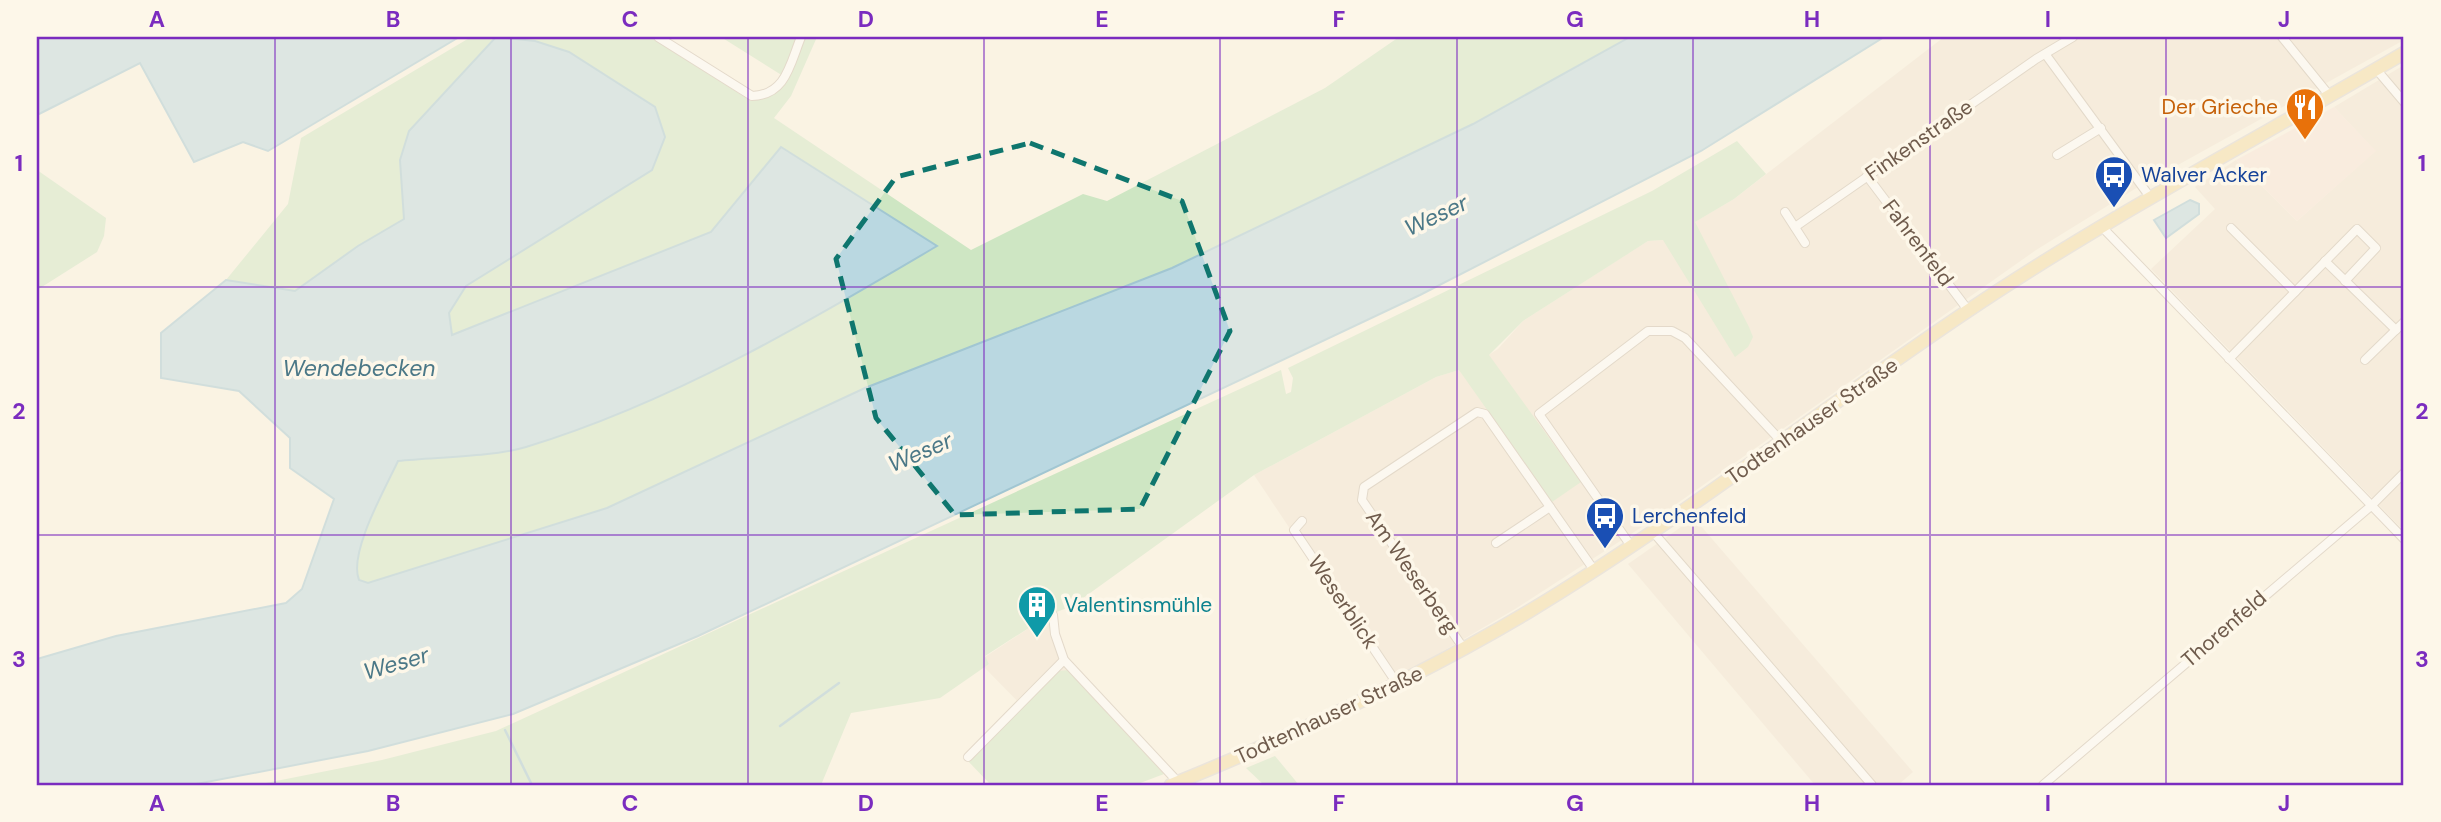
<svg xmlns="http://www.w3.org/2000/svg" width="2441" height="822" font-family="'DM Sans',sans-serif">
<style>
.residential{fill:#f1e5d2}
.commercial{fill:#f9e5d8}
.green{fill:#cee6c3}
.water{fill:#bad8e1;stroke:#a1c6d2;stroke-width:2}
.lines{fill:none;stroke-linecap:round;stroke-linejoin:round}
.stream{stroke:#a1c6d2;stroke-width:2.5}
.minor-casing{stroke:#c9bbab;stroke-width:10}
.primary-casing{stroke:#dad4d0;stroke-width:15}
.minor{stroke:#fff;stroke-width:8}
.primary{stroke:#f3dca1;stroke-width:12}
.marked{fill:none;stroke:#0f766e;stroke-width:5;stroke-dasharray:14 9;stroke-linejoin:round}
.grid{fill:none;stroke:#7b2cbf;stroke-width:2;stroke-opacity:0.55}
.labels{text-anchor:middle;stroke-width:7;stroke-linejoin:round;paint-order:stroke}
.food-label{font-size:21px;fill:#c56008;stroke:#fdf7e9;text-anchor:end}
.street-label{font-size:21px;fill:#6f5b4c;stroke:#fdf7e9}
.transit-label{font-size:21px;fill:#164399;stroke:#fdf7e9;text-anchor:start}
.culture-label{font-size:21px;fill:#0d838f;stroke:#fdf7e9;text-anchor:start}
.water-label{font-size:23px;font-style:italic;fill:#4b7887;stroke:#fdf7e9}
.neatline{fill:none;stroke:#7b2cbf;stroke-width:2.5}
.grid-label{font-size:23px;text-anchor:middle;font-weight:bold;fill:#7b2cbf}
</style>
<rect width="100%" height="100%" fill="#faf3e3"/>
<g class="residential">
<polygon points="1944,37 2404,37 2404,40 2138,187 2036,250 1665,512 1515,609 1392,681 1254,475 1436,377 1472,366 1498,349 1523,321 1621,258 1648,241 1664,240 1734,199"/>
<polygon points="2404,65 2404,531 2151,269 2215,209 2195,187 2236,160 2297,221 2375,151 2334,107"/>
<polygon points="1694,518 1913,772 1898,785 1815,785 1628,564"/>
<polygon points="1049,615 1050,635 1069,670 1023,707 984,667 989,664 985,657"/>
</g>
<polygon class="commercial" points="2334,107 2376,151 2297,221 2236,160"/>
<g class="green">
<path d="M471 37H650L751 101C790 95 791 70 803 37H817L791 96 774 118 971 250 1083 194 1107 201 1325 88 1399 37H1630L1473 124 1172 268 607 508 368 583 359 580C348 553 386 488 398 461L523 448 657 398 781 147 711 232 452 336 449 313 466 286 652 170 655 107 569 52 535 41 400 160 405 219 358 246 295 291 226 280 288 204 301 138Z"/>
<polygon points="721,37 797,37 783,76"/>
<polygon points="1737,141 1766,174 1734,199 1695,222 1749,327 1753,337 1748,347 1735,357 1663,240 1648,241 1523,321 1489,355 1581,482 1552,502 1459,370 1436,377 1254,475 1072,606 1049,615 985,656 989,664 940,698 851,713 821,785 256,785 382,760 496,731 1281,370 1286,394 1291,392 1293,378 1288,368 1652,191"/>
<polygon points="37,170 106,218 104,236 97,252 37,290"/>
<polygon points="1069,670 1164,774 1135,785 991,785 967,760 1058,671"/>
<polygon points="1275,756 1299,785 1264,785 1246,768"/>
</g>
<g class="water">
<polygon points="37,37 459,37 268,151 243,142 194,162 140,63 37,115"/>
<path d="M496 37 535 41 569 52 655 107 665 137 652 170 466 286 449 313 452 335 711 232 781 147 937 246C807 323 671 403 526 447 493 457 435 457 398 461 386 487 348 553 359 580L368 583 607 508 865 388 1172 268 1473 124 1630 37H1884L1701 151 1420 295 698 636 513 714 368 751 191 785H37V659L116 636 286 603 302 589 334 499 290 468V438L239 391 161 378V333L226 280 295 291 358 246 404 219 400 160 409 131Z"/>
<polygon points="2190,200 2199,204 2199,214 2166,238 2154,220"/>
</g>
<g class="lines">
<g class="stream">
<polyline points="780,726 839,683"/>
<polyline points="505,730 532,785"/>
</g>
<defs>
<g id="minor">
<path d="M658 37 752 96C786 95 790 64 801 37"/>
<polyline points="2282,37 2329,95"/>
<polyline points="2046,55 2150,197"/>
<polyline points="2376,69 2404,102"/>
<polyline points="2057,155 2101,128"/>
<polyline points="1867,176 1968,310"/>
<polyline points="1785,212 1805,243"/>
<polyline points="2101,226 2404,539"/>
<polyline points="1795,227 2036,59 2073,37"/>
<polyline points="2231,228 2295,292"/>
<polyline points="2325,261 2396,330"/>
<polyline points="2229,359 2357,229 2376,248 2345,281"/>
<polyline points="2365,360 2404,322"/>
<polyline points="1302,521 1294,530 1398,685"/>
<polyline points="1653,532 1872,785"/>
<polyline points="1496,543 1550,507"/>
<polyline points="1631,546 1539,414 1648,331 1672,331 1685,338 1782,442"/>
<polyline points="1053,615 1055,634 1064,660 1178,782"/>
<polyline points="1464,649 1362,500 1364,487 1477,412 1485,414 1594,570"/>
<polyline points="968,757 1064,660"/>
<polyline points="2043,785 2371,506 2404,473"/>
</g>
<path id="primary" d="M1171 785C1294 735 1414 680 1528 612 1681 520 1821 409 1969 310 2109 216 2259 138 2404 53"/>
</defs>
<use href="#minor" class="minor-casing"/>
<use href="#primary" class="primary-casing"/>
<use href="#minor" class="minor"/>
<use href="#primary" class="primary"/>
</g>
<path d="M0 0H2441V822H0ZM1030 143 1182 201 1230 331 1140 509 955 515 876 418 836 259 896 177Z" fill="#faf3e3" fill-opacity=".55" fill-rule="evenodd"/>
<path class="marked" d="M1030 143 1182 201 1230 331 1140 509 955 515 876 418 836 259 896 177Z"/>
<path class="grid" d="M275 37V785M511 37V785M748 37V785M984 37V785M1220 37V785M1457 37V785M1693 37V785M1930 37V785M2166 37V785M37 287H2404M37 535H2404"/>
<defs>
<symbol id="restaurant-pin" viewBox="-11 -11 22 30"><path d="M0 17L-7.5 6A9.5 9.5 0 1 1 7.5 6Z" fill="#e8710a" stroke="#fdf7e9"/><path d="M-5-6h1v4h1v-4h1v4h1v-4h1v5L-1.5 .5V6h-2V.5L-5-1ZM5-6V6H3V1.5H1.5Q1.5-4 5-6Z" fill="#fff"/></symbol>
<symbol id="bus-pin" viewBox="-11 -11 22 30"><path d="M0 17L-7.5 6A9.5 9.5 0 1 1 7.5 6Z" fill="#1a4fb4" stroke="#fdf7e9"/><path d="M-5-6H5V4H4V6H2V4H-2V6H-4V4H-5ZM-3.5-4V0h7V-4ZM-3.5 1.2v1.5H-2V1.2ZM2 1.2v1.5H3.5V1.2Z" fill="#fff"/></symbol>
<symbol id="building-pin" viewBox="-11 -11 22 30"><path d="M0 17L-7.5 6A9.5 9.5 0 1 1 7.5 6Z" fill="#0f9aa8" stroke="#fdf7e9"/><path d="M-4-6H4V6H1V3H-1V6H-4ZM-2.5-4.3h1.7v1.8h-1.7ZM.8-4.3h1.7v1.8H.8ZM-2.5-1h1.7V.8h-1.7ZM.8-1h1.7V.8H.8Z" fill="#fff"/></symbol>
</defs>
<g fill-rule="evenodd">
<use href="#restaurant-pin" x="2283" y="85" width="44" height="60"/>
<use href="#bus-pin" x="2092" y="153" width="44" height="60"/>
<use href="#bus-pin" x="1583" y="494" width="44" height="60"/>
<use href="#building-pin" x="1015" y="583" width="44" height="60"/>
</g>
<g class="labels">
<g class="food-label">
<text x="2278" y="114">Der Grieche</text>
</g>
<g class="street-label">
<text transform="translate(1919 140) rotate(-35)" y="7">Finkenstraße</text>
<text transform="translate(1918 243) rotate(53)" y="7">Fahrenfeld</text>
<text transform="translate(1812 421) rotate(-35)" y="7">Todtenhauser Straße</text>
<text transform="translate(1412 572) rotate(55)" y="7">Am Weserberg</text>
<text transform="translate(1343 602) rotate(56)" y="7">Weserblick</text>
<text transform="translate(2224 629) rotate(-41)" y="7">Thorenfeld</text>
<text transform="translate(1329 715) rotate(-25)" y="7">Todtenhauser Straße</text>
</g>
<g class="transit-label">
<text x="2141" y="182">Walver Acker</text>
<text x="1632" y="523">Lerchenfeld</text>
</g>
<g class="culture-label">
<text x="1064" y="612">Valentinsmühle</text>
</g>
<g class="water-label">
<text transform="translate(1436 215) rotate(-25)" y="8">Weser</text>
<text x="359" y="376">Wendebecken</text>
<text transform="translate(920 452) rotate(-23)" y="8">Weser</text>
<text transform="translate(396 663) rotate(-16)" y="8">Weser</text>
</g>
</g>
<rect width="2441" height="822" fill="none" stroke="#fdf7e9" stroke-width="77"/>
<rect x="38" y="38" width="2364" height="746" class="neatline"/>
<g class="grid-label">
<text x="157" y="27">A</text>
<text x="393" y="27">B</text>
<text x="630" y="27">C</text>
<text x="866" y="27">D</text>
<text x="1102" y="27">E</text>
<text x="1339" y="27">F</text>
<text x="1575" y="27">G</text>
<text x="1812" y="27">H</text>
<text x="2048" y="27">I</text>
<text x="2284" y="27">J</text>
<text x="19" y="171">1</text>
<text x="2422" y="171">1</text>
<text x="19" y="419">2</text>
<text x="2422" y="419">2</text>
<text x="19" y="667">3</text>
<text x="2422" y="667">3</text>
<text x="157" y="811">A</text>
<text x="393" y="811">B</text>
<text x="630" y="811">C</text>
<text x="866" y="811">D</text>
<text x="1102" y="811">E</text>
<text x="1339" y="811">F</text>
<text x="1575" y="811">G</text>
<text x="1812" y="811">H</text>
<text x="2048" y="811">I</text>
<text x="2284" y="811">J</text>
</g>
</svg>
